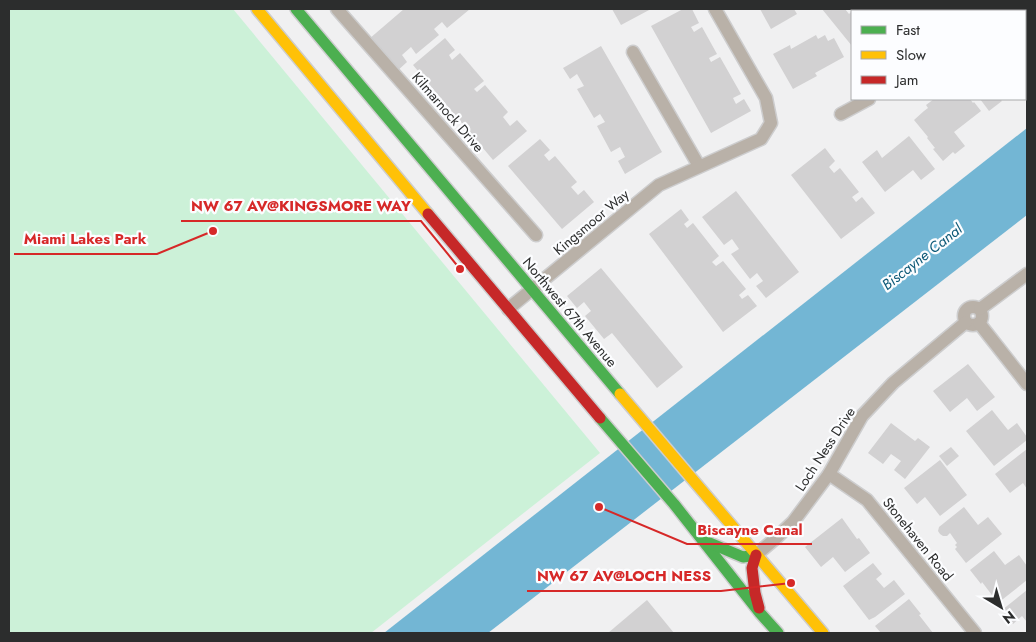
<svg xmlns="http://www.w3.org/2000/svg" width="1036" height="642" font-family="Jost,sans-serif">
<style>
.green{fill:#ccf1d8}
.water{fill:#73b6d4}
.building{fill:#d2d1d2}
.lines{fill:none;stroke-linecap:round;stroke-linejoin:round}
.street-casing{stroke:#cdcdce;stroke-width:15}
.fast-casing{stroke:#cdcdce;stroke-width:14}
.slow-casing{stroke:#cdcdce;stroke-width:14}
.jam-casing{stroke:#cdcdce;stroke-width:14}
.street{stroke:#b9b1a8;stroke-width:12}
.fast{stroke:#4caf50;stroke-width:11}
.slow{stroke:#ffc107;stroke-width:11}
.jam{stroke:#c62828;stroke-width:11}
.labels{text-anchor:middle;stroke-width:4.5;stroke-linejoin:round;paint-order:stroke}
.street-label{font-size:14px;fill:#2c2d2d;stroke:#fcfdff}
.water-label{font-size:15px;font-style:italic;fill:#0e5a78;stroke:#fcfdff}
.leader{fill:none;stroke:#d62828;stroke-width:2}
.callout-dot{fill:#d62828;stroke:#fcfdff;stroke-width:2}
.callout-label{font-size:15px;text-anchor:middle;font-weight:bold;fill:#d62828;stroke:#fcfdff;stroke-width:4.5;stroke-linejoin:round;paint-order:stroke}
</style>
<rect width="100%" height="100%" fill="#f0f0f1"/>
<polygon class="green" points="9,9 233,9 600,453 371,633 9,633"/>
<polygon class="water" points="1027,128 1027,215 488,633 384,633"/>
<g class="building">
<polygon points="404,9 470,9 447,28 442,22 434,29 439,35 416,54 411,47 402,55 407,62 396,72 369,39"/>
<polygon points="612,9 651,9 621,25"/>
<polygon points="683,9 692,9 699,23 691,27 694,32 702,27 717,54 709,58 711,62 720,57 741,94 733,98 736,104 744,99 751,111 711,133 651,26"/>
<polygon points="760,9 794,9 797,14 771,29"/>
<polygon points="822,9 845,9 849,14 852,11 852,46"/>
<polygon points="855,9 904,9 906,11 852,11"/>
<polygon points="816,35 818,39 825,35 828,41 834,38 844,57 815,73 817,76 793,89 773,54 790,45 791,49"/>
<polygon points="445,38 455,50 449,55 452,60 460,53 484,81 474,89 477,92 485,85 508,112 503,117 510,126 517,120 527,131 493,160 413,65"/>
<polygon points="601,46 662,152 625,174 618,161 625,157 620,147 611,152 597,126 605,122 600,114 594,118 577,89 584,86 577,74 570,79 563,68"/>
<polygon points="934,99 970,99 973,103 974,102 981,111 954,132 965,146 955,154 953,152 943,161 933,149 935,148 927,138 928,137 914,120 924,111 928,108 926,105"/>
<polygon points="980,99 1000,99 1002,101 989,111"/>
<polygon points="909,136 935,169 921,180 913,170 885,192 862,162 877,150 882,158"/>
<polygon points="540,139 550,150 544,155 549,161 555,156 577,182 571,187 578,195 584,190 594,202 562,229 508,166"/>
<polygon points="825,148 835,161 829,167 834,173 840,168 859,192 852,197 856,202 862,197 875,213 841,239 791,175"/>
<polygon points="736,191 799,272 766,298 756,286 763,281 757,273 750,279 731,254 739,249 732,239 724,245 702,217"/>
<polygon points="681,209 689,220 684,224 687,228 693,223 719,256 712,262 716,266 723,261 746,289 739,295 742,299 748,295 757,306 723,332 649,234"/>
<polygon points="601,268 683,367 657,388 612,333 604,339 585,316 591,311 584,302 577,308 567,296"/>
<polygon points="968,364 995,397 977,411 967,398 950,412 933,391"/>
<polygon points="992,410 1008,430 1017,423 1027,437 1027,440 994,466 966,431"/>
<polygon points="891,423 915,441 918,438 930,447 905,479 894,470 901,461 891,454 883,464 868,453"/>
<polygon points="951,447 959,456 947,466 939,456"/>
<polygon points="1027,449 1027,489 1023,483 1010,493 995,474"/>
<polygon points="940,460 967,495 940,516 925,497 917,504 904,488"/>
<polygon points="964,507 978,525 988,517 1002,534 966,563 955,549 957,547 955,545 957,543 950,533 947,536 943,536 940,534 938,531 939,527"/>
<polygon points="842,518 857,539 859,538 870,553 845,572 833,557 821,567 805,547"/>
<polygon points="994,551 1005,565 1019,555 1027,566 1027,580 998,603 982,582 981,584 970,570"/>
<polygon points="873,563 882,574 876,579 884,588 894,580 905,594 875,617 869,620 843,586"/>
<polygon points="1027,590 1027,622 1022,616 1013,624 1002,610"/>
<polygon points="909,599 921,614 919,615 933,633 881,633 875,626"/>
<polygon points="647,600 674,633 608,633"/>
</g>
<g class="lines">
<defs>
<g id="street">
<polyline points="337,9 536,235"/>
<polyline points="988,11 991,9"/>
<polyline points="633,52 699,166"/>
<polyline points="841,114 869,99"/>
<circle cx="973" cy="316" r="9"/>
<polyline points="508,309 659,185 761,139 771,123 766,98 715,9"/>
<polyline points="980,309 1027,274"/>
<polyline points="979,323 1027,384"/>
<polyline points="829,474 867,500 975,633"/>
<polyline points="756,555 776,538 793,522 829,474 862,416 893,383 966,322"/>
</g>
<g id="fast">
<polyline points="296,9 620,394"/>
<polyline points="600,418 674,504 760,613 778,633"/>
<polyline points="705,541 743,557 756,555"/>
</g>
<g id="slow">
<polyline points="257,9 428,214"/>
<polyline points="620,394 823,633"/>
</g>
<g id="jam">
<polyline points="428,214 600,418"/>
<polyline points="756,555 752,568 755,593 759,608"/>
</g>
</defs>
<use href="#street" class="street-casing"/>
<use href="#fast" class="fast-casing"/>
<use href="#slow" class="slow-casing"/>
<use href="#jam" class="jam-casing"/>
<use href="#street" class="street"/>
<use href="#fast" class="fast"/>
<use href="#slow" class="slow"/>
<use href="#jam" class="jam"/>
</g>
<g class="labels">
<g class="street-label">
<text transform="translate(448 112) rotate(49)" y="5">Kilmarnock Drive</text>
<text transform="translate(591 222) rotate(-40)" y="5">Kingsmoor Way</text>
<text transform="translate(570 312) rotate(50)" y="5">Northwest 67th Avenue</text>
<text transform="translate(825 449) rotate(-57)" y="5">Loch Ness Drive</text>
<text transform="translate(918 539) rotate(51)" y="5">Stonehaven Road</text>
</g>
<g class="water-label">
<text transform="translate(922 257) rotate(-38)" y="5">Biscayne Canal</text>
</g>
</g>
<path class="leader" d="M460 269L421 221H181M213 231L157 254H14M599 507L687 544H812M791 583L721 591H527"/>
<g class="callout-dot">
<circle cx="460" cy="269" r="5"/>
<circle cx="213" cy="231" r="5"/>
<circle cx="599" cy="507" r="5"/>
<circle cx="791" cy="583" r="5"/>
</g>
<g class="callout-label">
<text x="301" y="211">NW 67 AV@KINGSMORE WAY</text>
<text x="85" y="244">Miami Lakes Park</text>
<text x="750" y="535">Biscayne Canal</text>
<text x="624" y="581">NW 67 AV@LOCH NESS</text>
</g>
<rect width="1036" height="642" fill="none" stroke="#2c2d2d" stroke-width="20"/>
<rect x="851" y="10" width="175" height="90" fill="#fcfdff" stroke="#a9aaab"/>
<rect x="861" y="26" width="25" height="8" fill="#4caf50" stroke="#a9aaab"/>
<text x="896" y="35" font-size="15" fill="#2c2d2d">Fast</text>
<rect x="861" y="51" width="25" height="8" fill="#ffc107" stroke="#a9aaab"/>
<text x="896" y="60" font-size="15" fill="#2c2d2d">Slow</text>
<rect x="861" y="76" width="25" height="8" fill="#c62828" stroke="#a9aaab"/>
<text x="896" y="85" font-size="15" fill="#2c2d2d">Jam</text>
<g transform="translate(1001 607) rotate(142)" stroke="#fcfdff" stroke-width="4" paint-order="stroke">
<path d="M0-4L9 19L0 12L-9 19Z" fill="#2c2d2d"/>
<text y="-8" font-size="14" font-weight="bold" text-anchor="middle" fill="#2c2d2d">N</text>
</g>
</svg>
